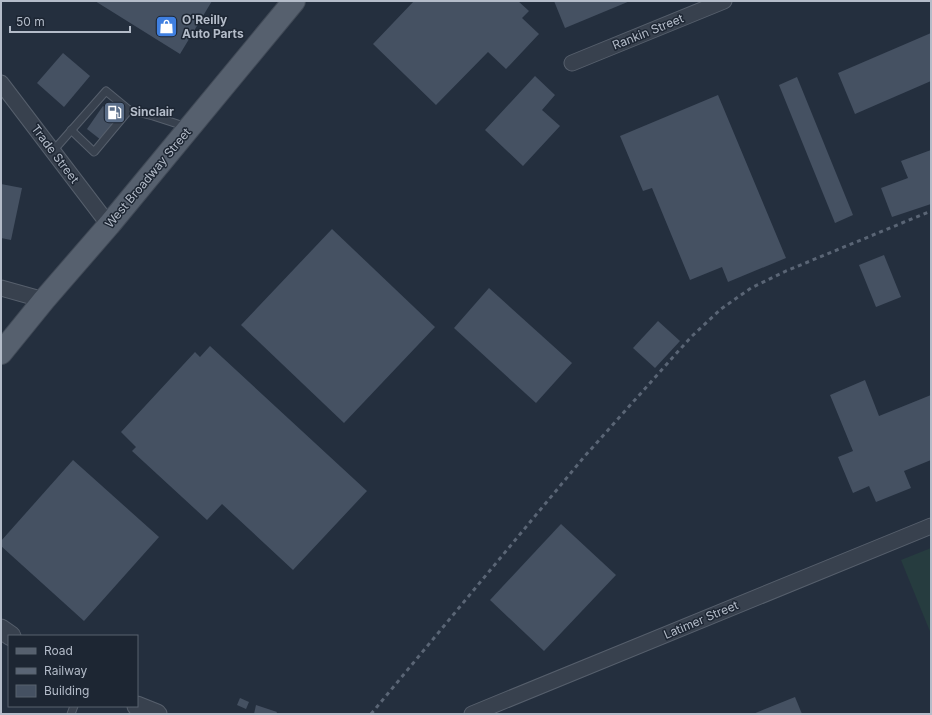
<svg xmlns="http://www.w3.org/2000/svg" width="932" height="715" font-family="Inter,sans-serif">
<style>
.green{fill:#263c3f}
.building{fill:#455162}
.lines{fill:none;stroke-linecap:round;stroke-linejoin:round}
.service-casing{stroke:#565f6c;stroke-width:9}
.minor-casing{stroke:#565f6c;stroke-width:17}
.tertiary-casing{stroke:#565f6c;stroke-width:21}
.primary-casing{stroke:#414a57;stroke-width:24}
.service{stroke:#38414e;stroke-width:7}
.minor{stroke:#38414e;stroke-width:15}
.tertiary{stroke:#38414e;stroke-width:19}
.primary{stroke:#56606e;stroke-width:22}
.rail{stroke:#5a6575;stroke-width:3;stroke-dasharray:4 4;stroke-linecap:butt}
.labels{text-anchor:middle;stroke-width:3;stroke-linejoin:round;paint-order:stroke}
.poi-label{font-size:12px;font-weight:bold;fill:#b4bcc9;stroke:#1d2633;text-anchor:start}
.street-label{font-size:12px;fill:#b4bcc9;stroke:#1d2633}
</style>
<rect width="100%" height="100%" fill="#242f3e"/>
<polygon class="green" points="931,548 931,634 901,560"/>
<g class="building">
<polygon points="95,1 212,1 180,54"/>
<polygon points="414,1 518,1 529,11 522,18 539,34 506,69 488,52 436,105 373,44"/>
<polygon points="554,1 630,1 565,28"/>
<polygon points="931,33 931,81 855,114 838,73"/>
<polygon points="63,53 90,76 64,107 37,83"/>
<polygon points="535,76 555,95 542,110 560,126 523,166 485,130"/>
<polygon points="797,77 853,215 835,223 779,85"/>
<polygon points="718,95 786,258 728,282 722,267 690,280 652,188 643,191 620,136"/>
<polygon points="103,106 118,117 101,140 87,129"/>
<polygon points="931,150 931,204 892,217 881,188 908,178 901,161"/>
<polygon points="1,184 22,188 11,240 1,238"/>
<polygon points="332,229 435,327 344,423 241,325"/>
<polygon points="884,255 901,297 876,307 859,265"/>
<polygon points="489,288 572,363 536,403 454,328"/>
<polygon points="658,321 680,341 655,368 633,348"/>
<polygon points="210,346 367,491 293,570 222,504 207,520 132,451 136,447 121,432 195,352 200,357"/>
<polygon points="865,380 879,416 931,395 931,460 904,471 911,488 876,502 869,486 853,493 838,457 853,451 830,395"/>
<polygon points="73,460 159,537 84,621 1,546 1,541"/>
<polygon points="561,524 616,575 544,651 490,600"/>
<polygon points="795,697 802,714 753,714"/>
<polygon points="240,698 249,702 246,709 237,705"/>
<polygon points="256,705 277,712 276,714 254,714"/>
</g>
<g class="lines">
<defs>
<g id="service">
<polyline points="71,130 94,152 129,110"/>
<polyline points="53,151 106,91 129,110 153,116 187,127"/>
<polyline points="71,714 74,706"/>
</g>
<g id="minor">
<polyline points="572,63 724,1"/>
<polyline points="1,83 109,225"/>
<polyline points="1,288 44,300"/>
<polyline points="472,714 931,526"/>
</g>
<g id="tertiary">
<polyline points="1,629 11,636"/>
<polyline points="137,706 157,714"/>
</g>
<polyline id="primary" points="1,353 44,300 109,225 294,1"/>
</defs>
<use href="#service" class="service-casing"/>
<use href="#minor" class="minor-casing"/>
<use href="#tertiary" class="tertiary-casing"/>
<use href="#primary" class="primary-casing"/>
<use href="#service" class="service"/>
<use href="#minor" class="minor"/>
<use href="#tertiary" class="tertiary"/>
<use href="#primary" class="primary"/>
<polyline class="rail" points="371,714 584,457 691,337 721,309 751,288 786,271 931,211"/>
</g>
<defs>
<symbol id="shop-square" viewBox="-11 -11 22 22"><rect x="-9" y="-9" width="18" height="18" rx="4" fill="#3f7fe0" stroke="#1d2633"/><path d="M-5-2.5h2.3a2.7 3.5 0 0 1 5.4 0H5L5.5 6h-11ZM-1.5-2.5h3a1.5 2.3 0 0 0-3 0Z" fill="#fff"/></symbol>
<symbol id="fuel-square" viewBox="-11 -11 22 22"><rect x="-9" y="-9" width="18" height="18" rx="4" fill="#5c6f8a" stroke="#1d2633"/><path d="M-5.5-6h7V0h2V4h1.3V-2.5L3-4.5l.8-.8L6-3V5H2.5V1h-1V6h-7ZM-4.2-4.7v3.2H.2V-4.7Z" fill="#fff"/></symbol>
</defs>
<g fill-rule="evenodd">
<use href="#shop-square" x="154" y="14" width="25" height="25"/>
<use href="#fuel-square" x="102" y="100" width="25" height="25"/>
</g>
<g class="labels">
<g class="poi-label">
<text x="182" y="24">O'Reilly<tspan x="182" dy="14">Auto Parts</tspan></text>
<text x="130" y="116">Sinclair</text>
</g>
<g class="street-label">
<text transform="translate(648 32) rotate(-22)" y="4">Rankin Street</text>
<text transform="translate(55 154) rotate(53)" y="4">Trade Street</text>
<text transform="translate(148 178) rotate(-50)" y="4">West Broadway Street</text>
<text transform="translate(701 620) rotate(-23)" y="4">Latimer Street</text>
</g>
</g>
<rect width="932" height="715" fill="none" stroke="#b4bcc9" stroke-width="4"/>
<rect x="8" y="635" width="130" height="72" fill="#1d2633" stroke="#59626f"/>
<rect x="16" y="648" width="20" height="6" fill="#56606e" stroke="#59626f"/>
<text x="44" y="655" font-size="12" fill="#b4bcc9">Road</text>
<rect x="16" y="668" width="20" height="6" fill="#5a6575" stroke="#59626f"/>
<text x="44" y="675" font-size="12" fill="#b4bcc9">Railway</text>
<rect x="16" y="685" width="20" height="12" fill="#455162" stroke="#59626f"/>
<text x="44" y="695" font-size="12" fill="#b4bcc9">Building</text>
<path d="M10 26v6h120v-6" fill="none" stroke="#b4bcc9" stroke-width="2"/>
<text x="16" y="26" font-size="12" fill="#b4bcc9" stroke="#1d2633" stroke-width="3" paint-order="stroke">50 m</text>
</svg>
